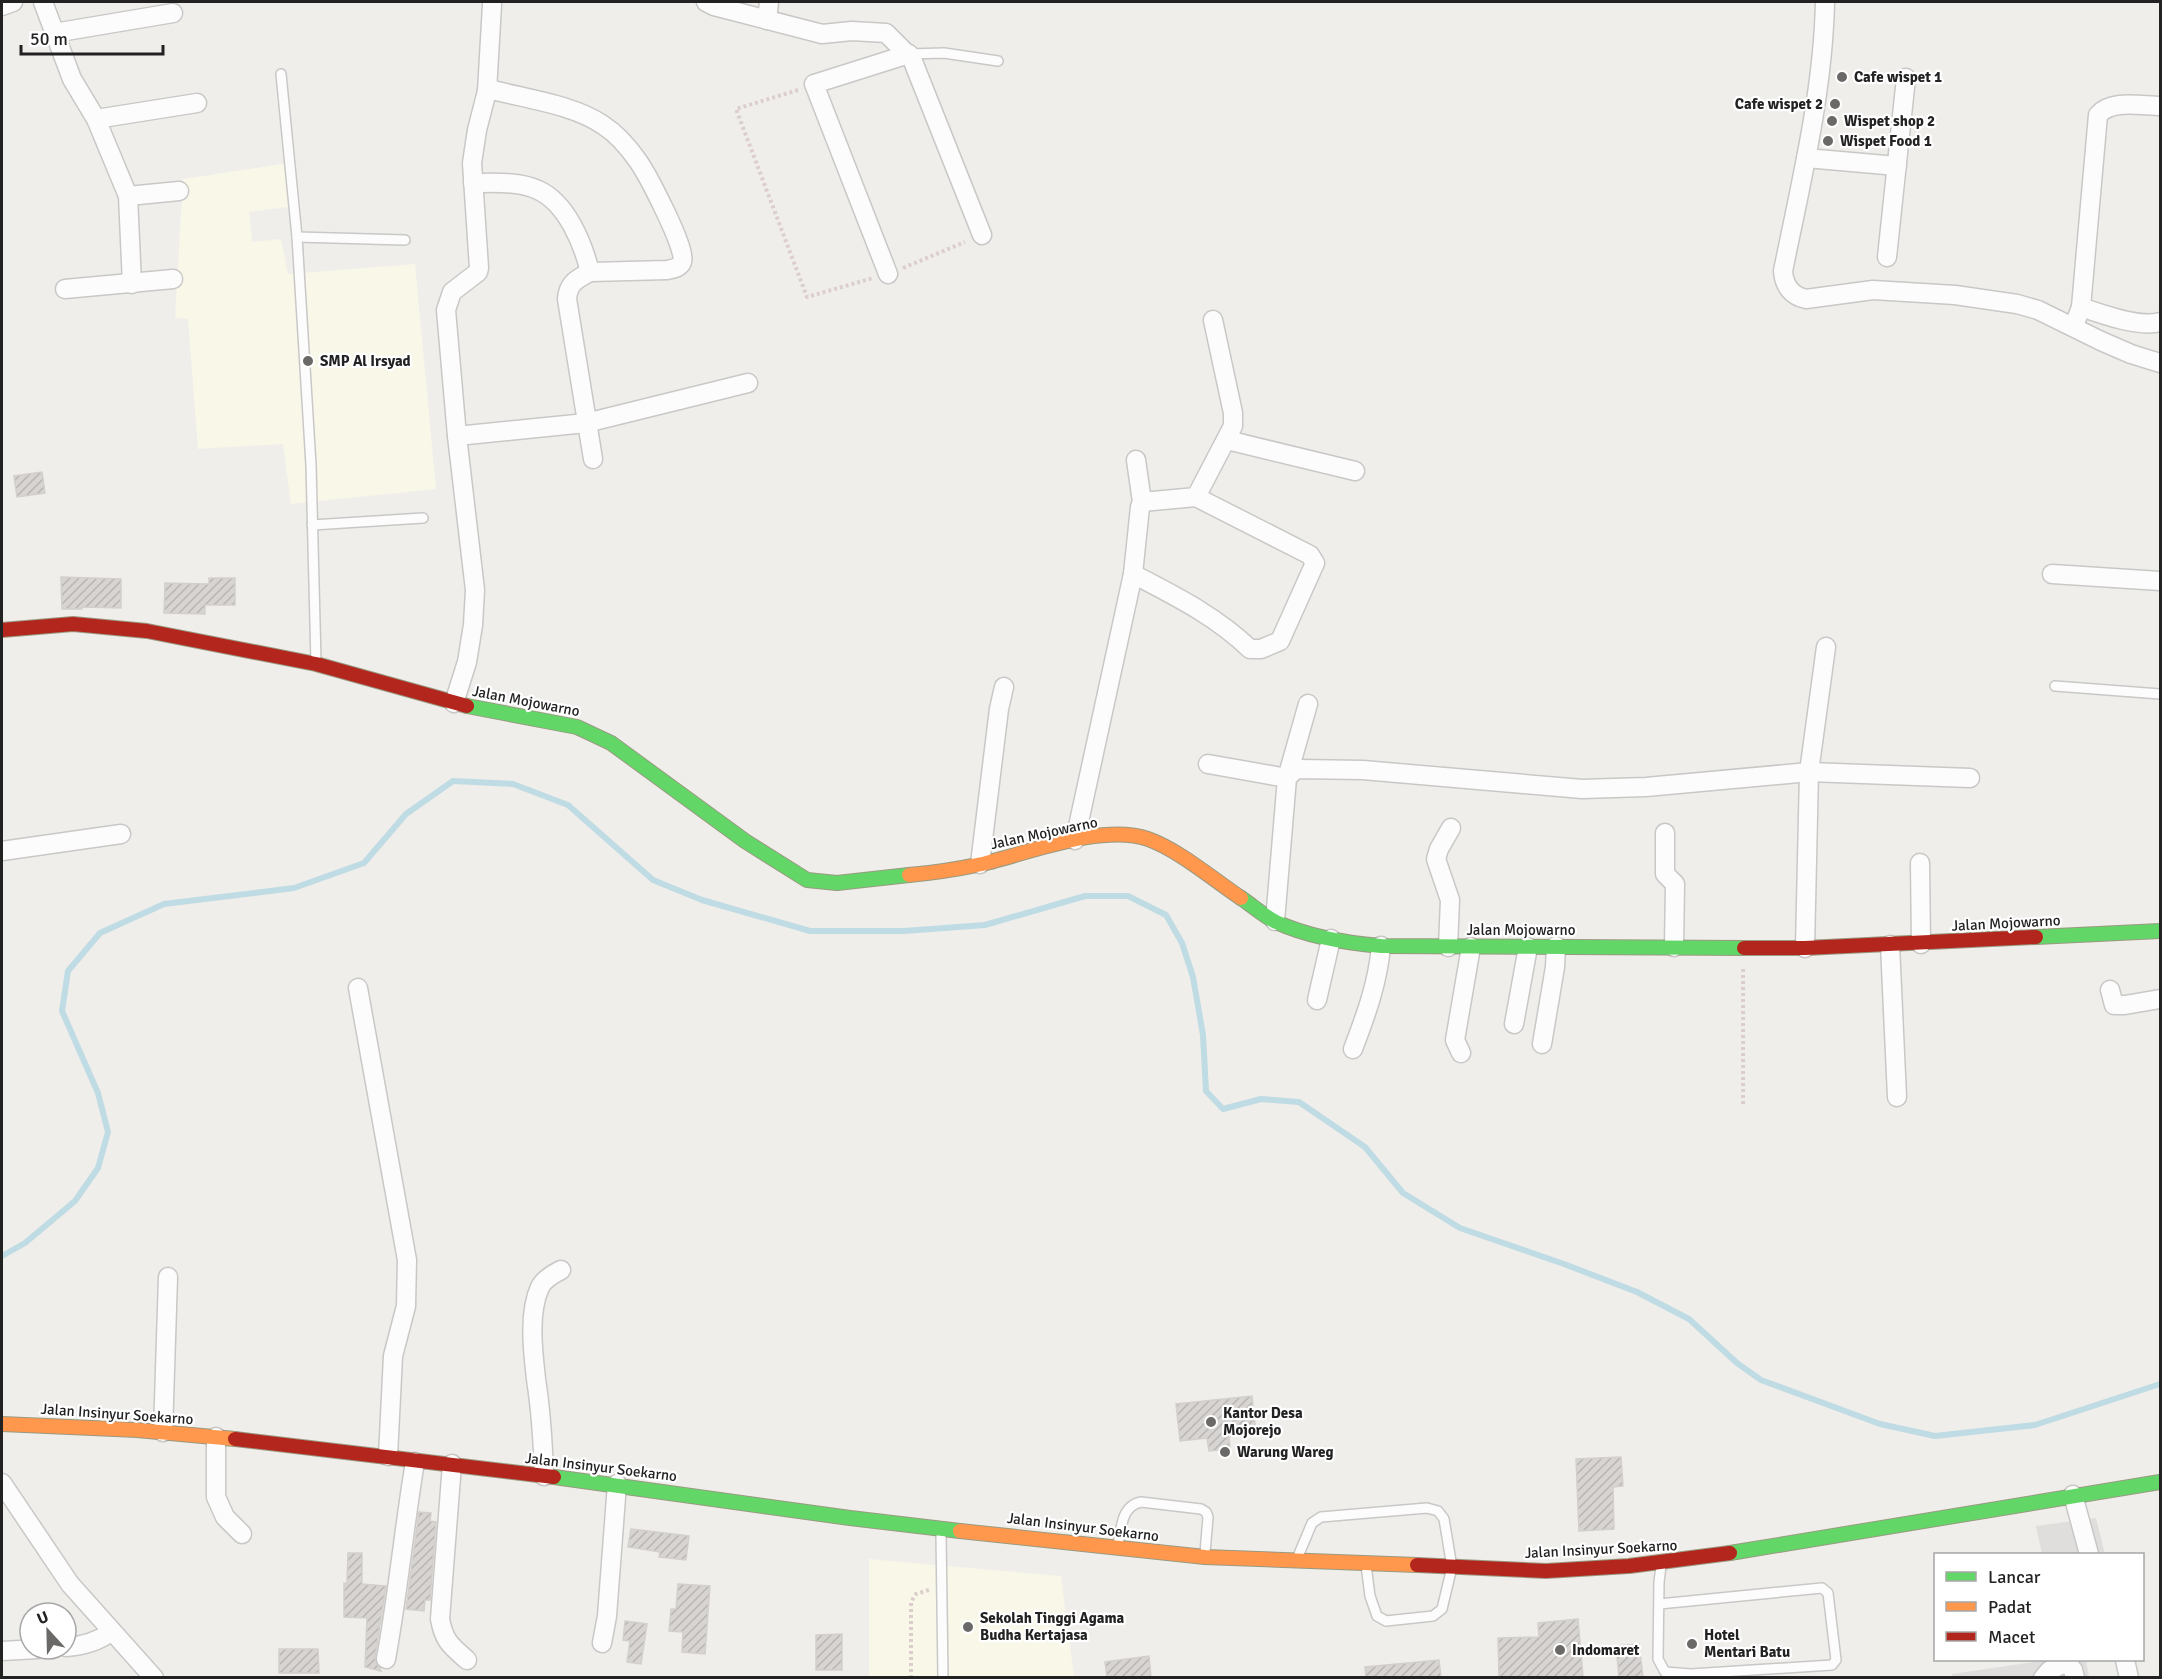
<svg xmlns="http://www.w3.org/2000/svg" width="2162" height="1679" font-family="Signika,sans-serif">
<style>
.residential{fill:#dfdedc}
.education{fill:#f8f7e8}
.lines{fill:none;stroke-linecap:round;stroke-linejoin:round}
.stream{stroke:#bfdbe3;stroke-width:6}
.building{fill:url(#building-hatch);stroke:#d3d0cc;stroke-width:1.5}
.lane-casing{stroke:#c9c8c7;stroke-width:12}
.street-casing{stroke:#c9c8c7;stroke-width:21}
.fast-casing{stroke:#999a82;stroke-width:16}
.slow-casing{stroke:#999a82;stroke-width:16}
.jam-casing{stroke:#999a82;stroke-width:16}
.path{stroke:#dccecd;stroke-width:4;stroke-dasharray:3 3;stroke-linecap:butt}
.lane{stroke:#fdfcfc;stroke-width:9}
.street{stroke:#fdfcfc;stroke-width:18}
.fast{stroke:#63d668;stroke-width:14}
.slow{stroke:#ff974d;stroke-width:14}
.jam{stroke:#b3261e;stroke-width:14}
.poi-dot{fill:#6a6968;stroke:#fff;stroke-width:2}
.labels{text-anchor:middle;stroke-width:4.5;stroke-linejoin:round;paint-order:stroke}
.poi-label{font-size:15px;font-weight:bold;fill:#222;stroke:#fff;text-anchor:start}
.street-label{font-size:15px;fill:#222;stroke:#fff}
</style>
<defs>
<pattern id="building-hatch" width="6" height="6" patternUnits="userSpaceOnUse" patternTransform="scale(1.5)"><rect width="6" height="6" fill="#d7d4d2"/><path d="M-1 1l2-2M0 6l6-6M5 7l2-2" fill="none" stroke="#b8b6b4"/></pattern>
</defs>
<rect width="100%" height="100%" fill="#f0eeeb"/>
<g class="residential">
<polygon points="2096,1518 2105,1554 2042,1554 2036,1526"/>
<polygon points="2047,1660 2086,1660 2089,1677 1953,1678 1952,1674"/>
</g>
<g class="education">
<polygon points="288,163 288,207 249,212 252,242 281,239 288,274 415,264 436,489 291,504 283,444 198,449 188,319 175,318 183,179"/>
<polygon points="869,1559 1061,1576 1074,1677 869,1677"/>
</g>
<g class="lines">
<polyline class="stream" points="2,1256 25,1243 75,1201 98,1168 108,1132 98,1093 62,1011 68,971 100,933 164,904 294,888 364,863 406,814 453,781 513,784 568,805 653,880 702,900 810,931 904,931 985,925 1085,896 1128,896 1166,915 1182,943 1193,977 1203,1035 1206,1091 1223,1109 1261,1099 1299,1102 1365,1147 1403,1193 1460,1228 1564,1264 1637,1292 1689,1319 1737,1363 1761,1380 1880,1424 1935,1436 2035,1425 2160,1384"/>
</g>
<g class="building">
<polygon points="42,472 45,493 17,497 14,476"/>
<polygon points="61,577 121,579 121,608 82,607 82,609 62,609"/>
<polygon points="209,578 235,578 235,605 205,605 205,614 164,613 165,583 209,584"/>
<polygon points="1252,1396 1256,1433 1229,1436 1230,1449 1209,1451 1207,1438 1180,1441 1176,1404"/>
<polygon points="1621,1457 1623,1486 1613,1487 1614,1529 1579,1531 1576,1459"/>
<polygon points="419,1512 431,1513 430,1521 436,1522 430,1600 425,1600 424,1611 406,1609"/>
<polygon points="631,1529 689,1536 686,1560 659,1557 660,1552 628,1547"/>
<polygon points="348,1553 362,1553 362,1584 386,1586 375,1657 376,1663 381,1671 365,1667 367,1618 344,1617 344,1583 347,1584"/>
<polygon points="678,1584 710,1586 705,1654 682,1652 683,1632 669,1631 671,1609 676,1609"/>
<polygon points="1578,1619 1583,1677 1499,1677 1498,1638 1539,1637 1538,1623"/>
<polygon points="625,1621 647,1624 641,1664 627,1662 630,1641 623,1640"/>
<polygon points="842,1634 842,1670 816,1670 816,1635"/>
<polygon points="1639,1644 1643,1677 1619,1677 1616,1646"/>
<polygon points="279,1649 318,1649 319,1673 279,1673"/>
<polygon points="1149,1656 1151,1677 1107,1677 1105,1662"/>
<polygon points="1439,1660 1441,1677 1366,1677 1365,1667"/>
</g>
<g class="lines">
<defs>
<g id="lane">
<polyline points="909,54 944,53 998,61"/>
<polyline points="281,74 297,237 311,465 316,662"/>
<polyline points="297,237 405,240"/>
<polyline points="312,525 423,518"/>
<polyline points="2055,686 2160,694"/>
<polyline points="941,1534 943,1678"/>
<path d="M1118 1544C1122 1527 1121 1506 1141 1502L1201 1509 1206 1512 1208 1517 1205 1553"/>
<polyline points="1299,1554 1312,1523 1321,1517 1427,1508 1438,1511 1444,1519 1452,1567 1442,1609 1433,1616 1386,1621 1377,1616 1370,1596 1366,1565"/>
<polyline points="1659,1604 1822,1588 1828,1593 1836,1660 1832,1665 1691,1674 1665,1672 1658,1659 1659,1582 1661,1566"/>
</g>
<g id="street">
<polyline points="43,2 72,79 96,119 128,196 132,284"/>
<polyline points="706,2 714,6 822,34 852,31 886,33 912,59 982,235"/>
<path d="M1825 2C1823 93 1801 182 1783 271 1784 286 1792 296 1806 299L1873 290 1955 295 2017 304 2038 310 2101 341 2131 354 2160 363"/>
<polyline points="2,6 13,2"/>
<polyline points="767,20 769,2"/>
<polyline points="54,33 173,13"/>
<path d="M487 91 493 90C527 99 574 105 603 125 617 134 629 148 638 161 647 174 688 251 682 262 680 268 672 269 667 270L590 272"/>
<polyline points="96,119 197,103"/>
<polyline points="1806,158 1897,166"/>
<path d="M473 183C494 183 519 181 538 190 567 203 583 244 590 272 577 279 568 283 567 299L593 459"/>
<polyline points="128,196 179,191"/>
<polyline points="1887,257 1906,78"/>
<polyline points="888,274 814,84 909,54"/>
<polyline points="65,289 173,279"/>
<path d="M2081 307C2101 314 2140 328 2160 322"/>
<path d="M2074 326 2081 307 2098 115C2111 99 2142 106 2160 106"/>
<polyline points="457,436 586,423 748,383"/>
<polyline points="1227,440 1355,471"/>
<polyline points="1136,460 1142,502"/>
<path d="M1133 574C1175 596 1216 616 1250 649H1261L1280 641 1315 563 1310 555 1196 497"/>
<polyline points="2052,574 2160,581"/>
<polyline points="454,703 467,662 473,625 475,590 457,436 446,310 452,292 478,272 479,268 472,163 477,130 487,91 492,5"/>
<polyline points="1208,764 1287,778 1308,704"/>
<polyline points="1665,833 1665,874 1675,884 1674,947"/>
<polyline points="1075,840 1133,574 1140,507 1142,502 1196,497 1233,426 1233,413 1213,320"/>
<polyline points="2,851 121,834"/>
<polyline points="1920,863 1921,944"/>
<polyline points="980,864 999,709 1004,687"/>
<polyline points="1275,921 1287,778 1294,771 1299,769 1363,770 1582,789 1646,787 1809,772 1970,778"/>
<polyline points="1890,945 1897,1097"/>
<polyline points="1448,947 1450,900 1436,859 1439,849 1451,828"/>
<polyline points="1805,948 1809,772 1826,647"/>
<polyline points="358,988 407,1260 406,1306 393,1356 388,1456"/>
<polyline points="2110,990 2114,1005 2125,1005 2160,999"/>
<polyline points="1317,1000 1331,939"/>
<polyline points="1514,1024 1528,947"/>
<polyline points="1542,1044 1555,967 1556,946"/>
<path d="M1353 1049C1366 1015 1378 982 1381 946"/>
<polyline points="1461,1053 1455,1040 1471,947"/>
<polyline points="163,1432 168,1277"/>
<polyline points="216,1437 216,1497 225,1517 242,1534"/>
<path d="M452 1464 440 1619C444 1641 450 1645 467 1660"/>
<path d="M544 1476C543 1444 541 1411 536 1379 533 1352 528 1313 540 1287 544 1279 553 1274 561 1270"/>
<polyline points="2,1483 70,1584 154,1678"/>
<polyline points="2073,1495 2089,1554"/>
<polyline points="602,1643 607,1616 617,1484"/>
<path d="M66 1647C83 1646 97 1642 111 1632"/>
<polyline points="2,1651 38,1649"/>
<path d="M386 1659C398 1594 404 1527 415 1462"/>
<polyline points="2068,1660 2066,1662 2073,1670 2075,1678"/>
<polyline points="2125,1660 2129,1678"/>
<polyline points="2043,1678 2049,1671 2066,1662"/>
</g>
<g id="fast">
<polyline points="467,706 577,727 611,743 745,841 807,880 837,883 909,875"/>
<path d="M1241 898C1253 906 1264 916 1276 922 1309 937 1345 943 1381 946L1744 948"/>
<polyline points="2036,937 2160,931"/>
<polyline points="554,1477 850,1518 960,1531"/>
<polyline points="1730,1553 2160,1482"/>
</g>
<g id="slow">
<path d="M909 875C933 873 958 869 982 864 1028 853 1103 823 1148 839 1179 850 1214 880 1241 898"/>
<polyline points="2,1424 137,1430 235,1439"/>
<polyline points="960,1531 1205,1557 1417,1565"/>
</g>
<g id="jam">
<polyline points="2,630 73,624 147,631 316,664 467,706"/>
<polyline points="1744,948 1805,948 2036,937"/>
<polyline points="235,1439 554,1477"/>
<polyline points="1417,1565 1546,1571 1629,1566 1730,1553"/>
</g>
</defs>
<use href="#lane" class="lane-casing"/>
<use href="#street" class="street-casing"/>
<use href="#fast" class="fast-casing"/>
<use href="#slow" class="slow-casing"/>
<use href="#jam" class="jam-casing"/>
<g class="path">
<polyline points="798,90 736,109 807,297 873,278"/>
<polyline points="903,268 965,242"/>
<polyline points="1743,969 1743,1105"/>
<polyline points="911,1678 911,1602 916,1594 929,1590"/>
</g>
<use href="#lane" class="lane"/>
<use href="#street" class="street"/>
<use href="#fast" class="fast"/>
<use href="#slow" class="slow"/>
<use href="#jam" class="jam"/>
</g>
<g class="poi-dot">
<circle cx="1842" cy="77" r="6"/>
<circle cx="1835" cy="104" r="6"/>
<circle cx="1832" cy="121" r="6"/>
<circle cx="1828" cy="141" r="6"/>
<circle cx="308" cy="361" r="6"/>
<circle cx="1211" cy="1422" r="6"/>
<circle cx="1225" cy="1452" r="6"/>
<circle cx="968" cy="1627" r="6"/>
<circle cx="1692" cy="1644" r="6"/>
<circle cx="1560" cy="1650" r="6"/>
</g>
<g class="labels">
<g class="poi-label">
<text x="1854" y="82">Cafe wispet 1</text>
<text x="1823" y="109" text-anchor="end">Cafe wispet 2</text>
<text x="1844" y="126">Wispet shop 2</text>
<text x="1840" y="146">Wispet Food 1</text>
<text x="320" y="366">SMP Al Irsyad</text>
<text x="1223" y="1418">Kantor Desa<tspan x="1223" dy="17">Mojorejo</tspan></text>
<text x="1237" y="1457">Warung Wareg</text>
<text x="980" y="1623">Sekolah Tinggi Agama<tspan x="980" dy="17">Budha Kertajasa</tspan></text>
<text x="1704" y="1640">Hotel<tspan x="1704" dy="17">Mentari Batu</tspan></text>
<text x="1572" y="1655">Indomaret</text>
</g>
<g class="street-label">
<text transform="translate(526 701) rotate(11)" y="5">Jalan Mojowarno</text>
<text transform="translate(1044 833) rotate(-12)" y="5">Jalan Mojowarno</text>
<text transform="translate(2006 923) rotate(-3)" y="5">Jalan Mojowarno</text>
<text x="1521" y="935">Jalan Mojowarno</text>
<text transform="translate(117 1414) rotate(4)" y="5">Jalan Insinyur Soekarno</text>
<text transform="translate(601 1467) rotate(7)" y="5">Jalan Insinyur Soekarno</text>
<text transform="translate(1083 1527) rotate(7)" y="5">Jalan Insinyur Soekarno</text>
<text transform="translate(1601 1549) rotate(-3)" y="5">Jalan Insinyur Soekarno</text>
</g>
</g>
<rect width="2162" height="1679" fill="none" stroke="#222222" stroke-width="6"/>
<rect x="1934" y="1553" width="210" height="108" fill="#ffffff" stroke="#a7a7a7" stroke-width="1.5"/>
<rect x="1946" y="1572" width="30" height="9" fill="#63d668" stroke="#a7a7a7" stroke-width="1.5"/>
<text x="1988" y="1583" font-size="18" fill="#222222">Lancar</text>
<rect x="1946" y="1602" width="30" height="9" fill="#ff974d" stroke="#a7a7a7" stroke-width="1.5"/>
<text x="1988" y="1613" font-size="18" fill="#222222">Padat</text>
<rect x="1946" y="1632" width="30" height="9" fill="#b3261e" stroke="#a7a7a7" stroke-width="1.5"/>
<text x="1988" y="1643" font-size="18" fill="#222222">Macet</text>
<g transform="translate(48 1631) rotate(338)"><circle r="28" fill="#ffffff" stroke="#a7a7a7" stroke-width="1.5"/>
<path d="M0-4.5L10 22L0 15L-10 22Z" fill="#6a6968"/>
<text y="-9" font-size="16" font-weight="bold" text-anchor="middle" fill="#222222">U</text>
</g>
<path d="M21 45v9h142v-9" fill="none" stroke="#222222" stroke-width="3"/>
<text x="30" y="45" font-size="18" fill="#222222" stroke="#ffffff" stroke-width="4.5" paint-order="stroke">50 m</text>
</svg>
